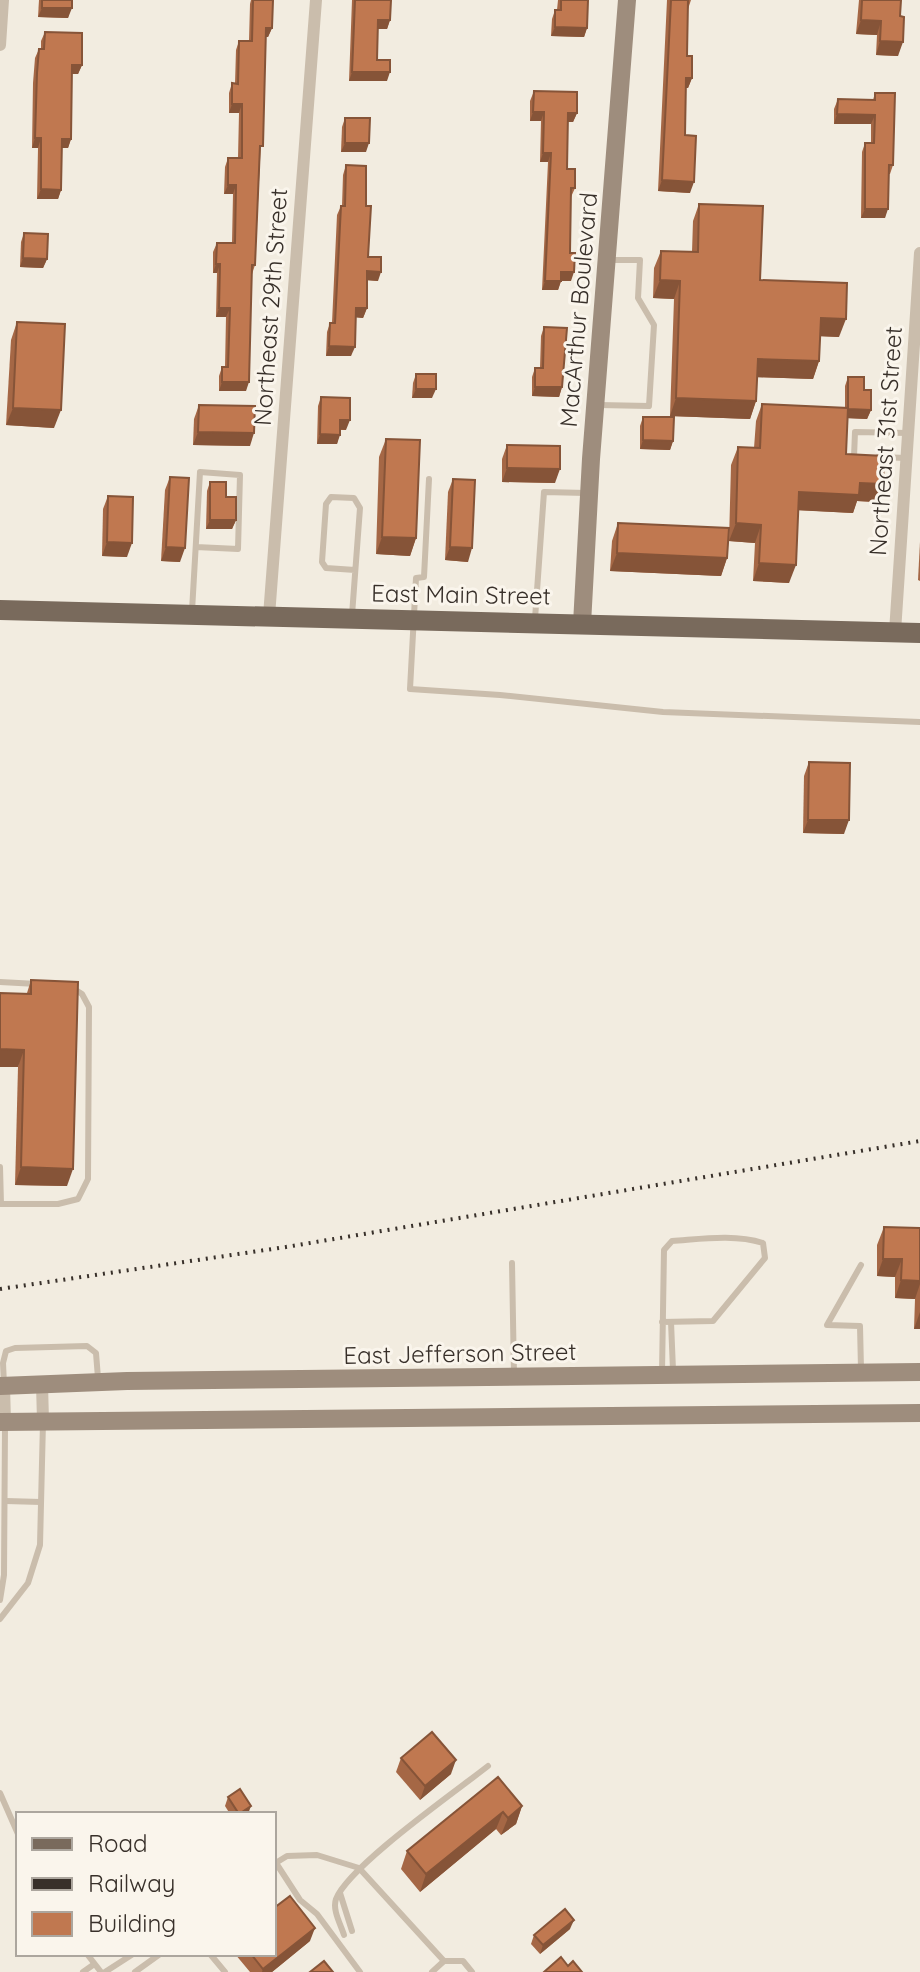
<svg xmlns="http://www.w3.org/2000/svg" width="920" height="1972" font-family="Quicksand,sans-serif">
<style>
.lines{fill:none;stroke-linecap:round;stroke-linejoin:round}
.service{stroke:#cabdac;stroke-width:6}
.minor{stroke:#cabdac;stroke-width:12}
.secondary{stroke:#9e8d7d;stroke-width:18}
.primary{stroke:#796a5c;stroke-width:20}
.rail{stroke:#38302a;stroke-width:4;stroke-dasharray:2 6;stroke-linecap:butt}
.wall{fill:#a56745}
.shaded-wall{fill:#865438}
.building{fill:#c07850;stroke:#865438;stroke-width:2}
.labels{text-anchor:middle;stroke-width:6;stroke-linejoin:round;paint-order:stroke}
.street-label{font-size:24px;fill:#38302a;stroke:#faf5ec}
</style>
<rect width="100%" height="100%" fill="#f2ece0"/>
<g class="lines">
<g class="service">
<polyline points="599,405 649,406 654,325 638,298 640,260 611,260"/>
<polyline points="859,457 854,457 855,432 908,433"/>
<polyline points="878,457 907,458"/>
<polyline points="429,479 424,577 416,578 410,689 500,695 663,712 920,722"/>
<polyline points="192,611 200,472 240,475 238,549 196,547"/>
<polyline points="352,615 360,508 354,498 331,497 326,504 322,562 326,568 355,570"/>
<polyline points="535,619 544,492 586,493"/>
<polyline points="0,982 37,984"/>
<polyline points="0,1167 1,1204"/>
<polyline points="0,1204 58,1204 78,1199 88,1179 89,1007 82,994 71,987"/>
<polyline points="512,1263 514,1375"/>
<polyline points="671,1322 673,1370"/>
<polyline points="861,1369 860,1326 827,1325 861,1265"/>
<path d="M662 1373 664 1250 672 1241C702 1239 734 1234 763 1243L765 1258 713 1321 662 1322"/>
<polyline points="4,1385 3,1363 6,1351 15,1348 87,1346 96,1353 98,1378"/>
<polyline points="6,1501 41,1502"/>
<polyline points="0,1600 4,1575 5,1426"/>
<polyline points="0,1619 28,1583 40,1545 43,1422"/>
<polyline points="0,1793 18,1834"/>
<polyline points="276,1863 300,1900 317,1914 360,1972"/>
<polyline points="274,1864 287,1856 317,1855 359,1868 444,1961"/>
<polyline points="340,1893 352,1931"/>
<path d="M344 1935C341 1925 332 1910 336 1899 349 1866 455 1792 488 1766"/>
<polyline points="87,1954 101,1972"/>
<polyline points="210,1954 225,1972"/>
<polyline points="83,1972 93,1965"/>
<polyline points="105,1972 133,1954"/>
<polyline points="135,1972 160,1954"/>
<polyline points="432,1972 444,1961 463,1961 472,1972"/>
</g>
<g class="minor">
<polyline points="0,45 3,0"/>
<polyline points="269,616 316,0"/>
<polyline points="895,632 920,253"/>
<polyline points="42,1384 43,1421"/>
<polyline points="4,1386 5,1422"/>
</g>
<g class="secondary">
<polyline points="582,624 591,459 627,0"/>
<polyline points="0,1386 127,1381 920,1372"/>
<polyline points="0,1422 920,1413"/>
</g>
<polyline class="primary" points="0,610 920,633"/>
<polyline class="rail" points="0,1289 286,1247 920,1141"/>
</g>
<g class="wall">
<polygon points="39,0 72,0 68,18 38,17"/>
<polygon points="251,0 273,0 272,28 268,37 266,37 255,265 252,274 246,391 219,391 219,376 222,367 225,367 226,317 216,317 217,273 213,273 213,252 217,243 232,243 233,194 224,194 225,167 228,158 238,158 239,113 229,113 229,93 232,83 235,84 236,50 239,41 249,41 250,4"/>
<polygon points="352,0 391,0 390,20 387,29 378,29 377,60 387,81 349,81"/>
<polygon points="558,0 588,0 587,28 584,37 551,36 552,19 555,10 557,10"/>
<polygon points="667,0 691,0 688,9 687,56 692,78 688,88 686,88 685,135 690,193 658,191"/>
<polygon points="859,0 901,0 898,56 876,55 877,35 856,34"/>
<polygon points="45,32 82,65 78,74 72,74 71,139 68,148 62,148 61,190 58,199 37,199 38,148 32,148 33,83 35,58 39,49 41,49 41,41"/>
<polygon points="534,91 577,113 573,122 568,122 567,169 575,188 571,197 570,253 571,281 561,281 558,290 542,290 548,162 540,162 541,121 530,121 530,101"/>
<polygon points="875,93 893,165 890,174 889,174 885,218 861,218 862,152 865,143 871,143 871,124 834,124 834,109 838,99 873,100"/>
<polygon points="345,118 366,152 341,152 342,127"/>
<polygon points="346,165 366,206 368,257 378,281 367,280 367,308 363,318 355,317 351,356 326,356 327,332 330,323 332,323 337,215 341,206 342,206 343,175"/>
<polygon points="699,204 760,280 839,337 820,336 819,361 813,379 757,377 756,401 750,419 670,416 674,299 653,298 654,268 661,251 692,252 693,221"/>
<polygon points="24,233 47,259 43,268 20,267 21,242"/>
<polygon points="17,322 54,428 6,425 11,340"/>
<polygon points="544,327 562,387 559,397 532,396 532,377 535,368 540,368 541,336"/>
<polygon points="416,374 432,398 412,398 413,383"/>
<polygon points="848,377 864,390 871,410 867,419 847,418 846,454 876,502 857,501 853,513 798,510 789,583 753,581 755,543 729,541 731,465 738,447 754,448 756,421 762,404 845,408 845,386"/>
<polygon points="321,397 346,430 340,430 337,444 317,444 318,406"/>
<polygon points="199,405 250,446 193,445 194,419"/>
<polygon points="643,417 673,441 670,450 640,449 640,426"/>
<polygon points="386,439 416,538 410,556 376,554 379,457"/>
<polygon points="507,445 555,483 502,482 502,459"/>
<polygon points="170,477 180,562 161,561 165,490"/>
<polygon points="453,479 468,562 445,560 448,492"/>
<polygon points="210,482 226,497 236,520 232,529 206,529 207,491"/>
<polygon points="108,496 127,557 102,556 103,509"/>
<polygon points="618,523 727,558 721,576 610,571 612,541"/>
<polygon points="920,542 920,581 918,580"/>
<polygon points="809,762 844,834 803,833 804,776"/>
<polygon points="31,980 67,1186 15,1185 18,1067 27,993"/>
<polygon points="884,1227 920,1228 920,1329 914,1329 915,1299 895,1298 895,1277 877,1276 877,1245"/>
<polygon points="401,1758 451,1774 420,1800 396,1772"/>
<polygon points="498,1777 522,1806 516,1824 501,1835 496,1829 420,1892 401,1869 407,1851"/>
<polygon points="228,1797 248,1814 230,1814 225,1806"/>
<polygon points="570,1929 540,1954 531,1944 534,1935"/>
<polygon points="310,1941 272,1972 250,1972 235,1954 274,1954"/>
</g>
<g class="shaded-wall">
<polygon points="42,8 72,8 68,18 38,17"/>
<polygon points="378,20 390,20 387,29 375,29"/>
<polygon points="861,20 881,21 877,35 856,34"/>
<polygon points="555,27 587,28 584,37 551,36"/>
<polygon points="266,28 272,28 268,37 263,37"/>
<polygon points="880,41 903,42 898,56 876,55"/>
<polygon points="72,65 82,65 78,74 69,74"/>
<polygon points="352,72 390,72 387,81 349,81"/>
<polygon points="686,78 692,78 688,88 683,88"/>
<polygon points="232,104 242,104 239,113 229,113"/>
<polygon points="533,112 544,112 541,121 530,121"/>
<polygon points="568,113 577,113 573,122 564,122"/>
<polygon points="837,114 875,115 871,124 834,124"/>
<polygon points="35,138 41,138 38,148 32,148"/>
<polygon points="62,139 71,139 68,148 59,148"/>
<polygon points="345,143 369,143 366,152 341,152"/>
<polygon points="543,153 551,153 548,162 540,162"/>
<polygon points="662,180 694,182 690,193 658,191"/>
<polygon points="228,185 236,185 233,194 224,194"/>
<polygon points="41,189 61,190 58,199 37,199"/>
<polygon points="865,209 888,209 885,218 861,218"/>
<polygon points="23,258 47,259 43,268 20,267"/>
<polygon points="216,264 220,264 217,273 213,273"/>
<polygon points="367,271 381,272 378,281 364,280"/>
<polygon points="561,272 574,272 571,281 558,281"/>
<polygon points="660,280 680,281 674,299 653,298"/>
<polygon points="545,281 561,281 558,290 542,290"/>
<polygon points="219,308 230,308 226,317 216,317"/>
<polygon points="356,308 367,308 363,318 352,317"/>
<polygon points="821,318 846,319 839,337 814,336"/>
<polygon points="329,346 355,347 351,356 326,356"/>
<polygon points="758,359 819,361 813,379 751,377"/>
<polygon points="222,382 249,382 246,391 219,391"/>
<polygon points="535,387 562,387 559,397 532,396"/>
<polygon points="416,389 436,389 432,398 412,398"/>
<polygon points="676,398 756,401 750,419 670,416"/>
<polygon points="13,408 61,410 54,428 6,425"/>
<polygon points="848,409 871,410 867,419 844,418"/>
<polygon points="340,420 350,420 346,430 337,429"/>
<polygon points="198,432 254,433 250,446 193,445"/>
<polygon points="320,434 340,435 337,444 317,444"/>
<polygon points="643,440 673,441 670,450 640,449"/>
<polygon points="507,468 560,469 555,483 502,482"/>
<polygon points="860,483 883,484 876,502 857,501 853,513 793,510 799,492"/>
<polygon points="210,520 236,520 232,529 206,529"/>
<polygon points="736,523 761,525 755,543 729,541"/>
<polygon points="382,537 416,538 410,556 376,554"/>
<polygon points="107,542 132,543 127,557 102,556"/>
<polygon points="166,547 185,548 180,562 161,561"/>
<polygon points="450,547 472,548 468,562 445,560"/>
<polygon points="617,553 727,558 721,576 610,571"/>
<polygon points="759,563 796,565 789,583 753,581"/>
<polygon points="808,820 849,820 844,834 803,833"/>
<polygon points="0,1049 24,1050 18,1067 0,1067"/>
<polygon points="21,1167 73,1169 67,1186 15,1185"/>
<polygon points="883,1259 902,1259 895,1277 877,1276"/>
<polygon points="901,1280 920,1281 920,1284 915,1299 895,1298"/>
<polygon points="920,1312 920,1329 914,1329"/>
<polygon points="456,1760 451,1774 420,1800 425,1786"/>
<polygon points="251,1806 248,1814 239,1814"/>
<polygon points="522,1806 516,1824 501,1835 508,1818"/>
<polygon points="503,1812 496,1829 420,1892 426,1874"/>
<polygon points="574,1920 570,1929 540,1954 543,1945"/>
<polygon points="315,1928 310,1941 272,1972 262,1972 263,1969"/>
</g>
<g class="building">
<rect x="42" y="0" width="30" height="8"/>
<polygon points="253,0 273,0 272,28 266,28 263,146 260,146 255,265 252,265 249,382 222,382 222,367 228,367 230,308 219,308 220,264 216,264 217,243 235,243 236,185 228,185 228,158 242,158 242,104 232,104 232,83 238,84 239,41 252,41"/>
<polygon points="355,0 391,0 390,20 378,20 377,60 390,60 390,72 352,72"/>
<polygon points="561,0 588,0 587,28 555,27 555,10 561,10"/>
<polygon points="671,0 688,0 687,56 692,56 692,78 686,78 685,135 696,136 694,182 662,180"/>
<polygon points="862,0 901,0 900,16 904,17 903,42 880,41 881,21 861,20"/>
<polygon points="45,32 82,33 82,65 72,65 71,139 62,139 61,190 41,189 41,138 35,138 37,73 39,49 44,49"/>
<polygon points="534,91 577,92 577,113 568,113 567,169 575,169 575,188 571,188 570,253 575,253 574,272 561,272 561,281 545,281 551,153 543,153 544,112 533,112"/>
<polygon points="875,93 895,93 893,165 889,165 888,209 865,209 865,143 874,143 875,115 837,114 838,99 875,100"/>
<polygon points="345,118 370,118 369,143 345,143"/>
<polygon points="346,165 366,166 366,206 371,206 368,257 381,257 381,272 367,271 367,308 356,308 355,347 329,346 330,323 335,323 341,206 345,206"/>
<polygon points="699,204 763,206 760,280 847,283 846,319 821,318 819,361 758,359 756,401 676,398 680,281 660,280 661,251 698,252"/>
<polygon points="24,233 48,234 47,259 23,258"/>
<polygon points="17,322 65,324 61,410 13,408"/>
<polygon points="544,327 567,328 562,387 535,387 535,368 543,368"/>
<rect x="416" y="374" width="20" height="15"/>
<polygon points="848,377 864,377 864,390 871,390 871,410 848,409"/>
<polygon points="321,397 350,398 350,420 340,420 340,435 320,434"/>
<polygon points="762,404 848,408 846,454 884,456 883,484 860,483 859,495 799,492 796,565 759,563 761,525 736,523 738,447 760,448"/>
<polygon points="199,405 255,406 254,433 198,432"/>
<polygon points="643,417 674,417 673,441 643,440"/>
<polygon points="386,439 420,440 416,538 382,537"/>
<polygon points="507,445 560,446 560,469 507,468"/>
<polygon points="170,477 189,478 185,548 166,547"/>
<polygon points="453,479 475,480 472,548 450,547"/>
<polygon points="210,482 226,482 226,497 236,497 236,520 210,520"/>
<polygon points="108,496 133,497 132,543 107,542"/>
<polygon points="618,523 729,528 727,558 617,553"/>
<polygon points="809,762 850,763 849,820 808,820"/>
<polygon points="31,980 78,982 73,1169 21,1167 24,1050 0,1049 0,993 31,994"/>
<polygon points="884,1227 920,1228 920,1281 901,1280 902,1259 883,1259"/>
<polygon points="432,1732 456,1760 425,1786 401,1758"/>
<polygon points="498,1777 522,1806 508,1818 503,1812 426,1874 407,1851"/>
<polygon points="240,1789 251,1806 239,1814 228,1797"/>
<polygon points="290,1896 315,1928 263,1969 251,1954 274,1954 274,1908"/>
<polygon points="565,1909 574,1920 543,1945 534,1935"/>
<polygon points="561,1957 568,1966 573,1961 582,1972 544,1972"/>
<polygon points="324,1961 333,1972 310,1972"/>
</g>
<g class="labels">
<g class="street-label">
<text transform="translate(271 307) rotate(-86)" y="8">Northeast 29th Street</text>
<text transform="translate(579 310) rotate(-85)" y="8">MacArthur Boulevard</text>
<text transform="translate(886 441) rotate(-86)" y="8">Northeast 31st Street</text>
<text transform="translate(461 595) rotate(1)" y="8">East Main Street</text>
<text transform="translate(460 1354) rotate(-1)" y="8">East Jefferson Street</text>
</g>
</g>
<rect x="16" y="1812" width="260" height="144" fill="#faf5ec" stroke="#aca69e" stroke-width="2"/>
<rect x="32" y="1838" width="40" height="12" fill="#796a5c" stroke="#aca69e" stroke-width="2"/>
<text x="88" y="1852" font-size="24" fill="#38302a">Road</text>
<rect x="32" y="1878" width="40" height="12" fill="#38302a" stroke="#aca69e" stroke-width="2"/>
<text x="88" y="1892" font-size="24" fill="#38302a">Railway</text>
<rect x="32" y="1912" width="40" height="24" fill="#c07850" stroke="#aca69e" stroke-width="2"/>
<text x="88" y="1932" font-size="24" fill="#38302a">Building</text>
</svg>
